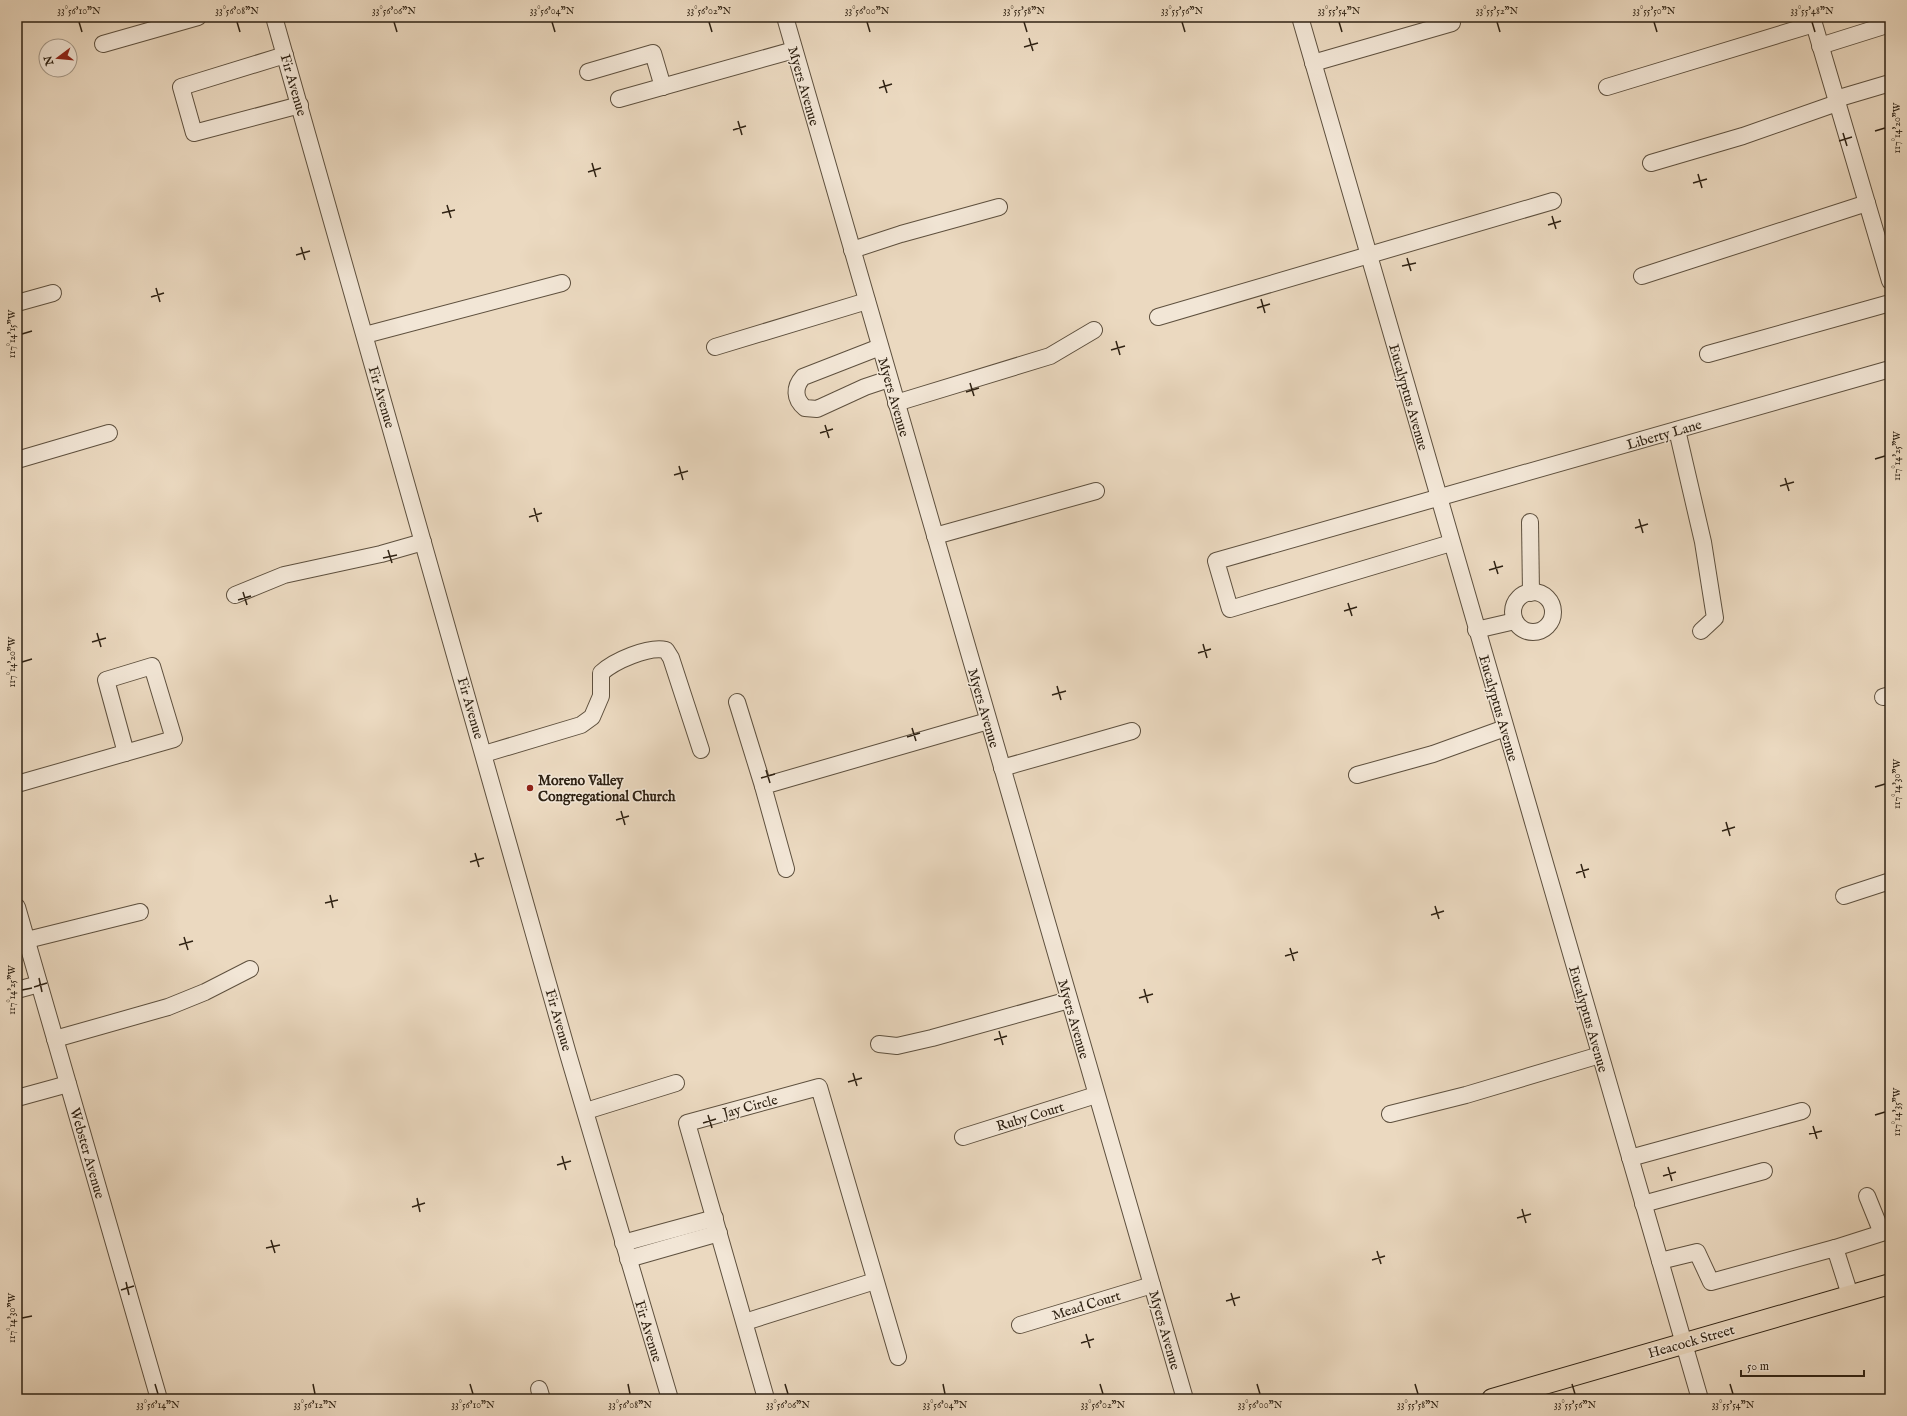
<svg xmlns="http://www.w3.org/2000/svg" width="1907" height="1416" font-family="'IM FELL English',serif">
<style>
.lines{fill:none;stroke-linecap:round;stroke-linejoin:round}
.minor-casing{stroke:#5e503e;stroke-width:18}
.major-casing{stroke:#2f2213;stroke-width:22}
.minor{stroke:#f2e6d6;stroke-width:16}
.major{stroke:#ebd9c0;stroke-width:20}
.ticks{fill:none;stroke:#2f2213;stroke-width:1.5}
.poi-dot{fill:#8f2418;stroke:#f2e6d6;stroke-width:1.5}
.labels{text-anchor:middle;stroke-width:3;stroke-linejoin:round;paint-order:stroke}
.street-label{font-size:14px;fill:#2f2213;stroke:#f2e6d6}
.poi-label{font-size:14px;font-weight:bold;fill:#2f2213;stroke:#f2e6d6;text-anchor:start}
.neatline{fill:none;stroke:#2f2213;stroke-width:1.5}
.ticks-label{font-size:10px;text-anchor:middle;fill:#2f2213}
</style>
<rect width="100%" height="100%" fill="#ebd9c0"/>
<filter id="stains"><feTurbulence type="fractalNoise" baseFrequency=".005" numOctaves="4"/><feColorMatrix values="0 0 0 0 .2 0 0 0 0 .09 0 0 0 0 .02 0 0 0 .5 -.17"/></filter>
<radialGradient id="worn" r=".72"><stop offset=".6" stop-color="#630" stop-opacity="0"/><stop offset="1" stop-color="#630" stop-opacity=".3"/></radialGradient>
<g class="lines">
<defs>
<g id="minor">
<polyline points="274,17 568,1054 670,1399"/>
<polyline points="785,17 1185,1399"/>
<polyline points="1300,17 1700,1399"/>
<polyline points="1812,17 1890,281"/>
<polyline points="103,44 198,17"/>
<polyline points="1820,46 1890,24"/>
<polyline points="285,55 181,87 194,133 300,105"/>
<polyline points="1313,63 1452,23"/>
<polyline points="588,72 653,53 663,87"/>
<polyline points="1607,87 1814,24"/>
<polyline points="619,99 794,50"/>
<polyline points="1836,99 1890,83"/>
<polyline points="1651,163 1743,136 1837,103"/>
<polyline points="852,250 901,234 999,207"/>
<polyline points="1642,276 1867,203"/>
<polyline points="17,303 53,293"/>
<polyline points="1158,317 1553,201"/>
<polyline points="365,335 562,283"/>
<polyline points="715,347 867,301"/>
<path d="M880 347 803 377C794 387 794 399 805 408L817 409 865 387 889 379"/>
<polyline points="1708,354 1890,303"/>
<polyline points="896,403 1050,356 1094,330"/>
<polyline points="1677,430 1703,542 1715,618 1701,631"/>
<polyline points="17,460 109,433"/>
<polyline points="1530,522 1531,593"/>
<polyline points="935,536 1096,491"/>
<polyline points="1451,543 1230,609 1216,561 1890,369"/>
<circle cx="1533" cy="612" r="20"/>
<polyline points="235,595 284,575 381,554 423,542"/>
<polyline points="1476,630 1515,621"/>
<polyline points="1883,697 1890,695"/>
<polyline points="737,702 763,786"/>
<path d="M484 754 581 725 592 717 601 696V673C614 661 648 646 666 650L671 658 701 750"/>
<polyline points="1002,768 1132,731"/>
<polyline points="1357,775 1433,754 1505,728"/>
<polyline points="17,784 174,739 152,666 106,680 126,753"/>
<polyline points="786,869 763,786 988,721"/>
<polyline points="1844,896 1890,881"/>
<polyline points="17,907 159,1399"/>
<polyline points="27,940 140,912"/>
<polyline points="17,990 39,984"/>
<polyline points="55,1039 168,1007 205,992 250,969"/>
<polyline points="879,1044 897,1046 932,1038 1069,1000"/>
<polyline points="17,1098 68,1084"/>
<polyline points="586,1111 676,1083"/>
<polyline points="1390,1114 1466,1095 1600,1055"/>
<polyline points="963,1137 1096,1095"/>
<polyline points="1630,1158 1802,1111"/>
<polyline points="1643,1204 1764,1171"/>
<polyline points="623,1243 715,1218"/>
<polyline points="1835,1248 1882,1233 1867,1196"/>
<polyline points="628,1259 719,1233"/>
<polyline points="1660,1261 1697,1252 1711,1282 1835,1248 1850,1295"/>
<polyline points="745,1322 875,1281"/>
<polyline points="1020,1325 1152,1285"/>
<polyline points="539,1389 542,1399"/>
<polyline points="765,1395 687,1123 819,1087 898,1357"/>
</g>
<polyline id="major" points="1492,1399 1890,1284"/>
</defs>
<use href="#minor" class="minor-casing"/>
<use href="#major" class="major-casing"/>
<use href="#minor" class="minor"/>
<use href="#major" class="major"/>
</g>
<path class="ticks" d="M79 22 82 32M237 22 240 32M394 22 397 32M552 22 555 32M709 22 712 32M867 22 870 32M1024 22 1027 32M1182 22 1185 32M1339 22 1342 32M1497 22 1500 32M1654 22 1657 32M1812 22 1815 32M1029 38 1033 51M1024 47 1038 43M883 80 887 93M879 88 892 84M738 121 742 135M733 130 746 126M1875 131 1885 128M1843 133 1847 146M1839 141 1852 137M592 163 596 177M588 172 601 168M1698 174 1702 188M1693 183 1707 179M447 205 451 218M442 213 455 210M1552 216 1556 229M1548 225 1561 221M301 247 305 260M296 255 310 251M1407 258 1411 271M1402 266 1416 263M156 288 160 302M151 297 164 293M1261 299 1265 313M1257 308 1270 304M22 334 32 331M1116 341 1120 355M1111 350 1125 346M970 383 974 396M966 392 979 388M825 425 829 438M820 433 833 429M1875 459 1885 456M679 466 683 480M674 475 688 471M1785 478 1789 491M1780 486 1794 482M534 508 538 522M529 517 542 513M1639 519 1643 533M1635 528 1648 524M388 550 392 563M383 558 397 555M1494 561 1498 574M1489 570 1503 566M243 592 247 605M238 600 251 596M1348 603 1352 616M1344 611 1357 607M97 633 101 647M92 642 106 638M1203 644 1207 658M1198 653 1211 649M22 662 32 659M1057 686 1061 700M1052 695 1066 691M912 728 916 741M907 737 920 733M766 770 770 783M761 778 775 774M1875 787 1885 784M621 811 625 825M616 820 629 816M1726 822 1730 836M1722 831 1735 827M475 853 479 867M470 862 484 858M1581 864 1585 878M1576 873 1589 869M330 895 333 908M325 903 338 900M1435 906 1439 919M1431 915 1444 911M184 937 188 950M179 945 193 941M1290 948 1294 961M1285 956 1298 952M39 978 42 992M34 987 47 983M1144 989 1148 1003M22 990 32 988M1139 998 1153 994M999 1031 1003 1045M994 1040 1007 1036M853 1073 857 1086M848 1082 862 1078M708 1115 712 1128M1875 1115 1885 1112M703 1123 716 1119M1813 1126 1817 1139M1809 1134 1822 1131M562 1156 566 1170M557 1165 571 1161M1668 1167 1672 1181M1663 1176 1676 1172M417 1198 420 1212M412 1207 425 1203M1522 1209 1526 1223M1517 1218 1531 1214M271 1240 275 1253M266 1248 280 1245M1377 1251 1381 1264M1372 1260 1385 1256M126 1282 129 1295M121 1290 134 1286M1231 1293 1235 1306M1226 1301 1240 1297M22 1318 32 1316M1086 1334 1090 1348M1081 1343 1094 1339M155 1384 158 1394M313 1384 315 1394M470 1384 473 1394M628 1384 630 1394M785 1384 788 1394M943 1384 945 1394M1100 1384 1103 1394M1257 1384 1260 1394M1415 1384 1418 1394M1572 1384 1575 1394M1730 1384 1733 1394"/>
<circle class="poi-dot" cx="530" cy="788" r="4"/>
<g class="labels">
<g class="street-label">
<text transform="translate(294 85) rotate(74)" y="5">Fir Avenue</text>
<text transform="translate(804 86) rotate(74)" y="5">Myers Avenue</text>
<text transform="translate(382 397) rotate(74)" y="5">Fir Avenue</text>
<text transform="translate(894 397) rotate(74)" y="5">Myers Avenue</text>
<text transform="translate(1409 397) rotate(74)" y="5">Eucalyptus Avenue</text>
<text transform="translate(1664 434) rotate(-16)" y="5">Liberty Lane</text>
<text transform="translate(471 708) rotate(74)" y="5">Fir Avenue</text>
<text transform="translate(984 708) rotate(74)" y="5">Myers Avenue</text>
<text transform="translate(1499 708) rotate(74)" y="5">Eucalyptus Avenue</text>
<text transform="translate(1074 1019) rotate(74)" y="5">Myers Avenue</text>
<text transform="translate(1589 1019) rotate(74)" y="5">Eucalyptus Avenue</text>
<text transform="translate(559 1020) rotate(74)" y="5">Fir Avenue</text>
<text transform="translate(750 1106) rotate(-15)" y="5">Jay Circle</text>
<text transform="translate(1030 1116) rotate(-17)" y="5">Ruby Court</text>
<text transform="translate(88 1153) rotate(74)" y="5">Webster Avenue</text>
<text transform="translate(1086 1305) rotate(-17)" y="5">Mead Court</text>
<text transform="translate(1165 1330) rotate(74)" y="5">Myers Avenue</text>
<text transform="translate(649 1331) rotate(73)" y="5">Fir Avenue</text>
<text transform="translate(1691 1341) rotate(-16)" y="5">Heacock Street</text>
</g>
<g class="poi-label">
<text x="538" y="785">Moreno Valley<tspan x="538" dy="16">Congregational Church</tspan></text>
</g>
</g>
<rect width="1907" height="1416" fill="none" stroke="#ebd9c0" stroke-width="44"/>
<g transform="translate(58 58) rotate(254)"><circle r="19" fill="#f2e6d6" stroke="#a49888"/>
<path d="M0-3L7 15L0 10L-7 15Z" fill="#8f2418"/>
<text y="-6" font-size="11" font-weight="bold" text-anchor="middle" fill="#2f2213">N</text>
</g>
<path d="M1741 1370v6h123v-6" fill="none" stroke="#2f2213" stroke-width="2"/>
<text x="1747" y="1370" font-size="12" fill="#2f2213" stroke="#f2e6d6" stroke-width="3" paint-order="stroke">50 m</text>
<rect x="22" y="22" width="1863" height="1372" class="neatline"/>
<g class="ticks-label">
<text x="79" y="14">33°56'10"N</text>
<text x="237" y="14">33°56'08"N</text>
<text x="394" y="14">33°56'06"N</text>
<text x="552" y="14">33°56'04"N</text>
<text x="709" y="14">33°56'02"N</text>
<text x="867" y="14">33°56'00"N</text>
<text x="1024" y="14">33°55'58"N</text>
<text x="1182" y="14">33°55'56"N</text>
<text x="1339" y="14">33°55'54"N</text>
<text x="1497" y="14">33°55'52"N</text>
<text x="1654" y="14">33°55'50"N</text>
<text x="1812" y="14">33°55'48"N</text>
<text transform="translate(1896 128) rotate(-90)" y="4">117°14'20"W</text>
<text transform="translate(11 334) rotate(-90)" y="4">117°14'15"W</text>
<text transform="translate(1896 456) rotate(-90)" y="4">117°14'25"W</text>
<text transform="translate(11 662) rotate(-90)" y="4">117°14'20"W</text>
<text transform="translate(1896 784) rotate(-90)" y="4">117°14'30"W</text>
<text transform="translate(11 990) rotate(-90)" y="4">117°14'25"W</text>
<text transform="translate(1896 1112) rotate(-90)" y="4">117°14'35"W</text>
<text transform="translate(11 1318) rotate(-90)" y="4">117°14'30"W</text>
<text x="158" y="1408">33°56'14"N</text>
<text x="315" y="1408">33°56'12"N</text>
<text x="473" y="1408">33°56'10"N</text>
<text x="630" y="1408">33°56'08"N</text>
<text x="788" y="1408">33°56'06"N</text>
<text x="945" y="1408">33°56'04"N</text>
<text x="1103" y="1408">33°56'02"N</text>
<text x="1260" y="1408">33°56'00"N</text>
<text x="1418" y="1408">33°55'58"N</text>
<text x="1575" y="1408">33°55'56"N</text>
<text x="1733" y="1408">33°55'54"N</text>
</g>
<rect width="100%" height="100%" filter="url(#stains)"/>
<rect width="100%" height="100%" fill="url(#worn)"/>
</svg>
